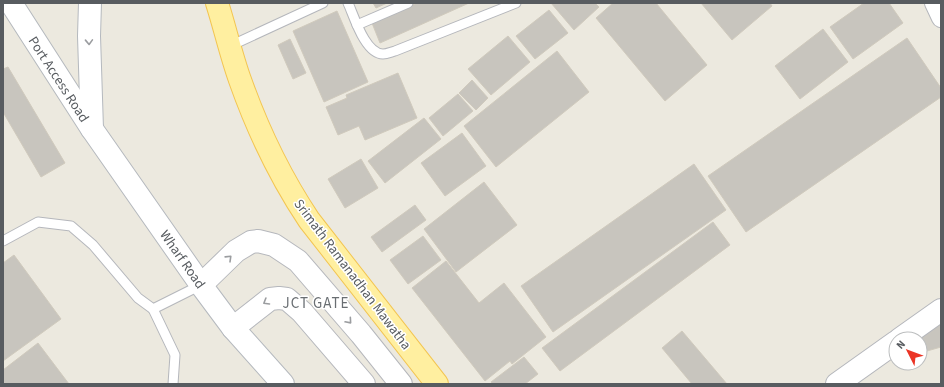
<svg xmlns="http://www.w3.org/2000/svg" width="944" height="387" font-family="'Source Sans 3',sans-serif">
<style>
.building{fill:#c8c5be;stroke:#d0cabd}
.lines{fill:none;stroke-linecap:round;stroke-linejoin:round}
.service-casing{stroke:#b5b7bc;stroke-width:11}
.minor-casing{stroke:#b5b7bc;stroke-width:20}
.tertiary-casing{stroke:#b5b7bc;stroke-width:24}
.secondary-casing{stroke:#b5b9be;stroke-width:24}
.primary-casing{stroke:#f3c551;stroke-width:24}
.service{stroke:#fff;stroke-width:9}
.minor{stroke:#fff;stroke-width:18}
.tertiary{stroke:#fff;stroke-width:22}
.secondary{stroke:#fff;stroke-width:22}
.primary{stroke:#ffefa0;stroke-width:22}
.oneway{stroke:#9b9da0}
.labels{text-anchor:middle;stroke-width:3;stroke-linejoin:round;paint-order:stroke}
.street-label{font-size:14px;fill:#585c60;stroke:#fff}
.neighbourhood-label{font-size:15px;letter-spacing:1px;fill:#696e72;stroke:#fff}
</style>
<rect width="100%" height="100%" fill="#ece9df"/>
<g class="building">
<polygon points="373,3 387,3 376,8"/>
<polygon points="417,3 469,3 380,43 372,23"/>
<polygon points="551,3 595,3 599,7 574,30"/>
<polygon points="613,3 656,3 707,65 665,101 596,18"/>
<polygon points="701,3 770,3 772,6 732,40"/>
<polygon points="864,3 889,3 903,23 853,59 830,27"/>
<polygon points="549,10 568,33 535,59 516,36"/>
<polygon points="337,11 368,82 324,102 293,31"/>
<polygon points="823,29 848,62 800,99 775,66"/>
<polygon points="508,36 530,62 491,95 468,69"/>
<polygon points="907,38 941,88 941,97 746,232 708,176"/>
<polygon points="290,39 306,73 293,79 278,45"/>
<polygon points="557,51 589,92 496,167 464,126"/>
<polygon points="8,67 65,163 41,177 3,112 3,69"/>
<polygon points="398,73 417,118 365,140 359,126 338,135 326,107 347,98 346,95"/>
<polygon points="472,80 488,98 476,110 459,93"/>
<polygon points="458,94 473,111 443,136 429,118"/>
<polygon points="424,118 441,139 385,183 368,161"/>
<polygon points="462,133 486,166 445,196 421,163"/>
<polygon points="361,159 378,188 345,208 328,179"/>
<polygon points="694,164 726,210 553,332 521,286"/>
<polygon points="484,182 517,225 456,272 424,229"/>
<polygon points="415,205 426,220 382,252 371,237"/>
<polygon points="713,222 730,245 560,371 542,348"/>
<polygon points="423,236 441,260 408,284 390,260"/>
<polygon points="14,255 61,319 3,361 3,263"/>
<polygon points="446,261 479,303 504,283 546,337 512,364 510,361 485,381 412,288"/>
<polygon points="941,319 941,347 920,353 920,339 917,339"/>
<polygon points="682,331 727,384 692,384 662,348"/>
<polygon points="38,343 69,384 3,384 3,370"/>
<polygon points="524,357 538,374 525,384 493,384 491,382"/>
</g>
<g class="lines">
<defs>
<g id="service">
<path d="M348 3C354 16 365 54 383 54 387 54 391 52 395 51L516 3"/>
<polyline points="357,25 408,3"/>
<polyline points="230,46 323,3"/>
<polyline points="3,241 38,222 71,226 93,245 138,298 153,309 201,285"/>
<polyline points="153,309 175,355 173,384"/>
</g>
<polyline id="minor" points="934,3 941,18"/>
<g id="tertiary">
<polyline points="201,285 236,251 251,242 258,241 274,245 298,261 361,334 401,384"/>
<polyline points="233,328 270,299 279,298 287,299 302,312 364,384"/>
<polyline points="900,339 941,310"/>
<polyline points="837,384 896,342"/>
</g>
<g id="secondary">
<polyline points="11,3 92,129 201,285 233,328 283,384"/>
<polyline points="90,3 89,36 92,129"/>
</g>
<path id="primary" d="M217 3C225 28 231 55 240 80 257 128 281 178 309 220L437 384"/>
</defs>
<use href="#service" class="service-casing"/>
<use href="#minor" class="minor-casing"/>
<use href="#tertiary" class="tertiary-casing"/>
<use href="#secondary" class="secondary-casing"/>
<use href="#primary" class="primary-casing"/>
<use href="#service" class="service"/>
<use href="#minor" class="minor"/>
<use href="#tertiary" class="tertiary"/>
<use href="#secondary" class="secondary"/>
<use href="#primary" class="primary"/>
</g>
<defs><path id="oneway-chevron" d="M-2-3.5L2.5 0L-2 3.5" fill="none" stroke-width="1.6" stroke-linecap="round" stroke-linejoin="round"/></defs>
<g class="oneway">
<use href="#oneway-chevron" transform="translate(89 42) rotate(88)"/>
<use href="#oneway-chevron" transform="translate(229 258) rotate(-44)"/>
<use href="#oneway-chevron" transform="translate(266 302) rotate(149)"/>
<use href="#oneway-chevron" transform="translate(349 321) rotate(49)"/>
</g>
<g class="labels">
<g class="street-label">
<text transform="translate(59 79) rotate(57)" y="5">Port Access Road</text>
<text transform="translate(183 259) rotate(55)" y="5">Wharf Road</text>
<text transform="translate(353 274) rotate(53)" y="5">Srimath Ramanadhan Mawatha</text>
</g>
<g class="neighbourhood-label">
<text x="316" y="308">JCT GATE</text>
</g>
</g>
<rect width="944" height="387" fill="none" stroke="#585c60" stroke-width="8"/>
<g transform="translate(908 351) rotate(312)"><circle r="19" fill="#ffffff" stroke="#bcbebf"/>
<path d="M0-3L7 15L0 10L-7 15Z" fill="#eb3425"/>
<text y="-6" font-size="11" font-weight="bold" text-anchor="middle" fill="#585c60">N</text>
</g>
</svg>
